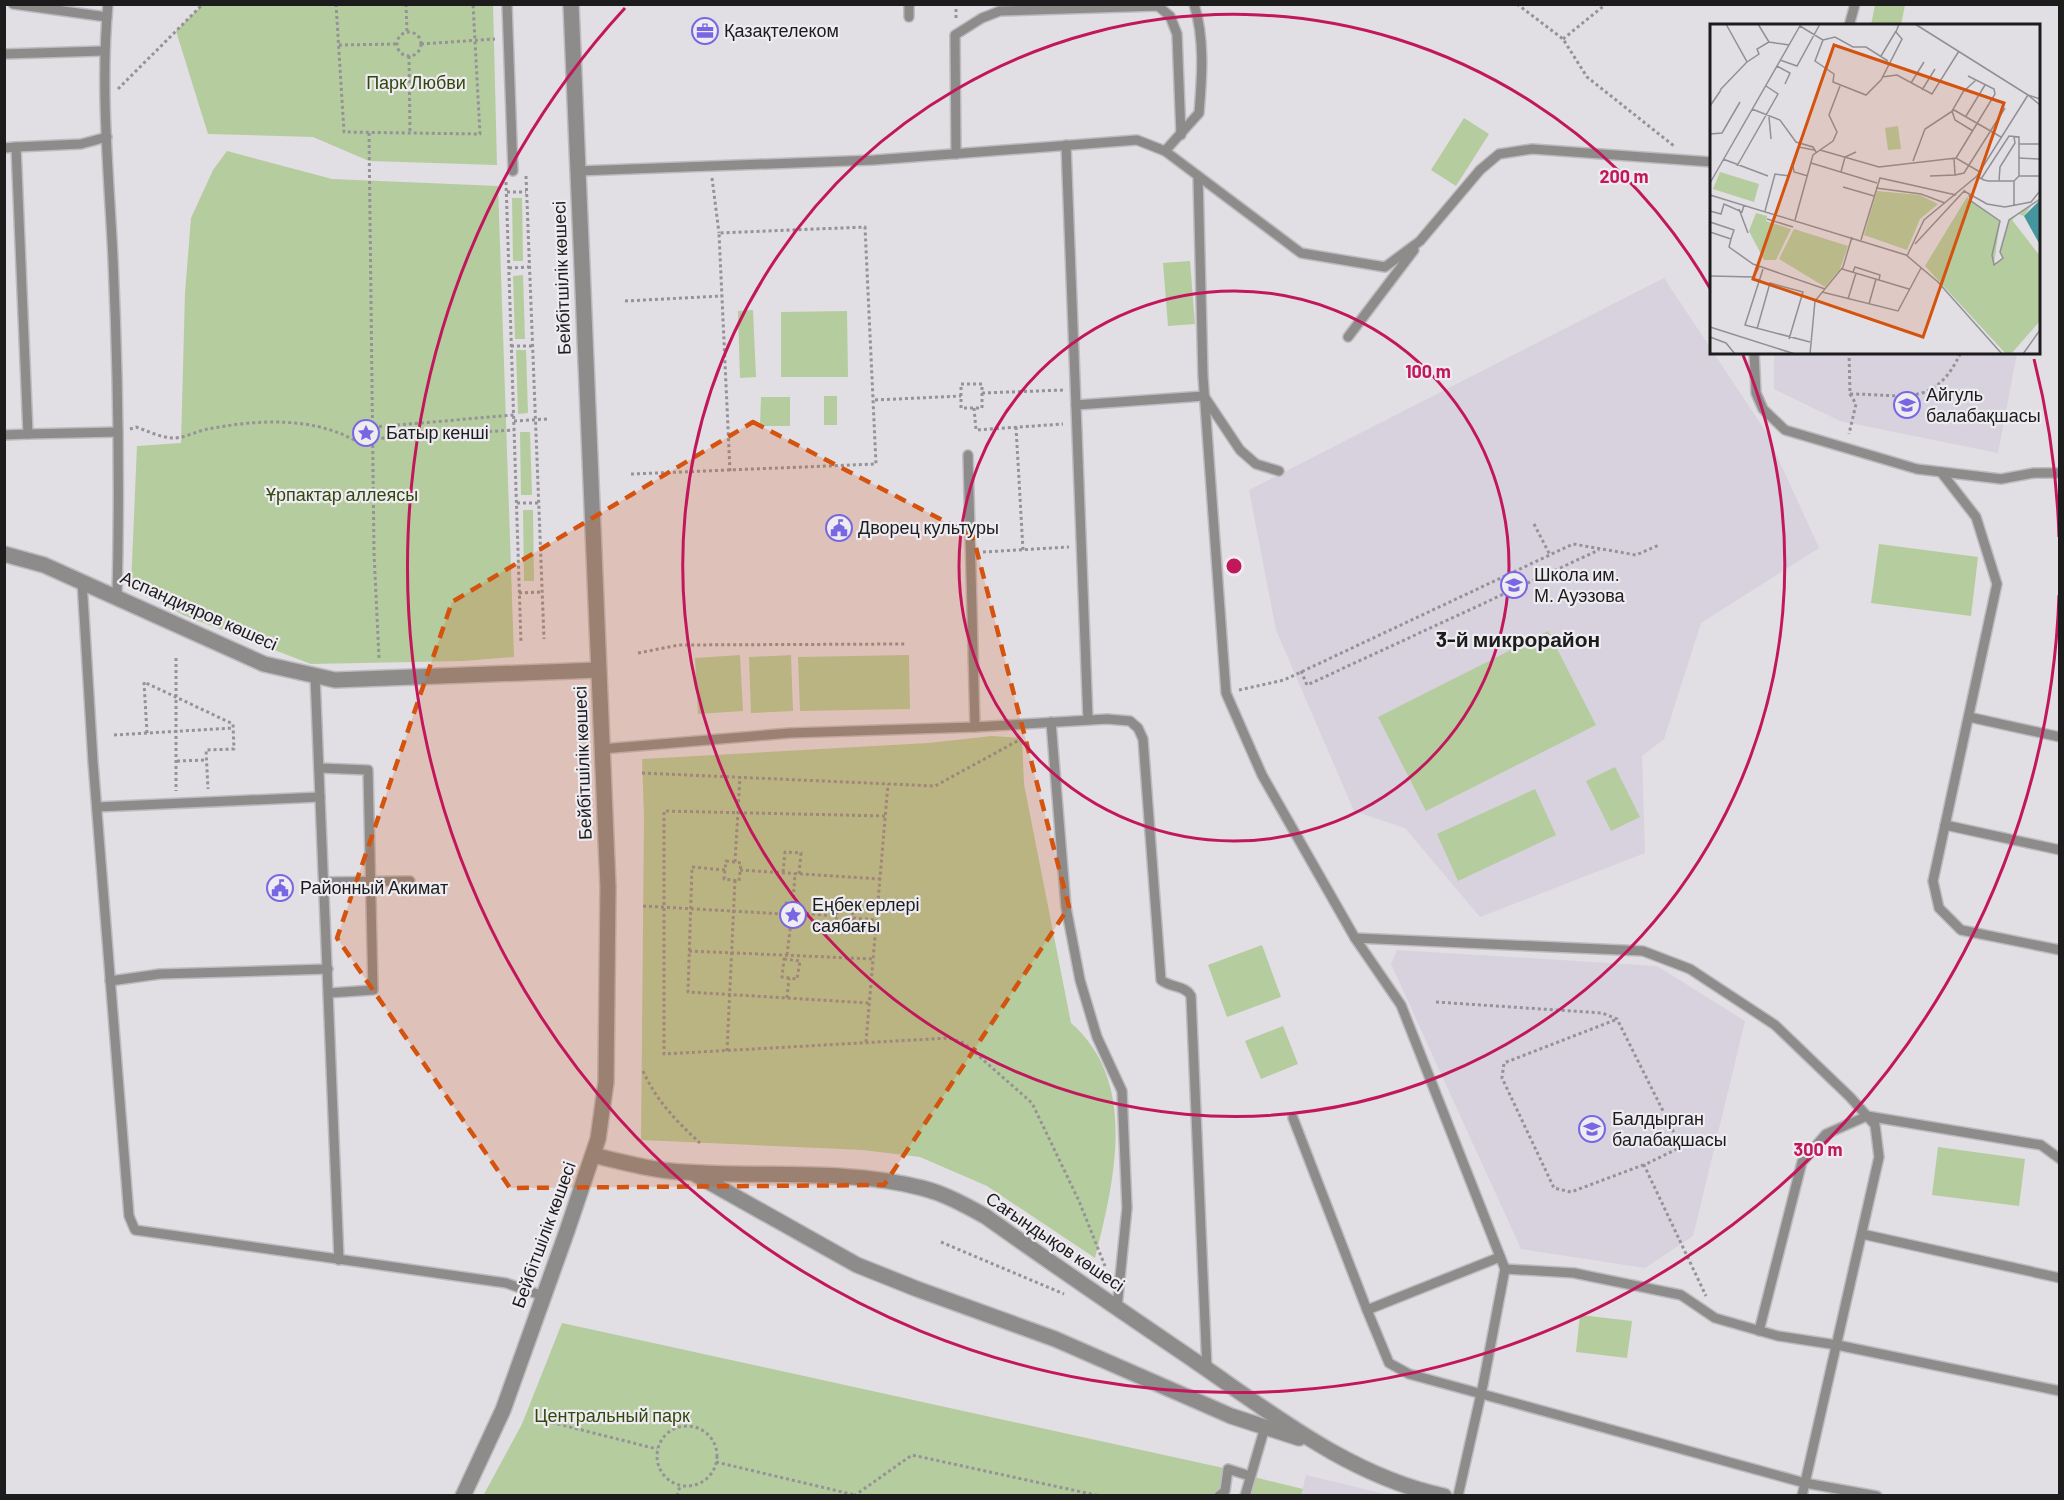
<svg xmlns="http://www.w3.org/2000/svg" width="2064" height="1500" font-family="Barlow,sans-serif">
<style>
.built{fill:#d7d2de}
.green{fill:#b5cc9f}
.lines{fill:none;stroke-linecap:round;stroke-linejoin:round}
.lane-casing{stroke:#bebbc0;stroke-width:12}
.street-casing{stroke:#bebbc0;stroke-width:18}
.path{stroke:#959397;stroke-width:3;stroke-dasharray:3 3;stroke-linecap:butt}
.lane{stroke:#8d8c8a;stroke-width:9}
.street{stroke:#8d8c8a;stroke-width:15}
.marked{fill:#d4530e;fill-opacity:0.2;stroke:#d4530e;stroke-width:4.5;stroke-dasharray:12 8;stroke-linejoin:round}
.ring{fill:none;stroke:#c2185b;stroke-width:3}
.labels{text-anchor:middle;stroke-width:4.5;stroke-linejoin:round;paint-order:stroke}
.poi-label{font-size:18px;fill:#1c1c1d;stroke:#eeebf1;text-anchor:start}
.park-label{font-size:18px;fill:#30480e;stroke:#eeebf1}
.street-label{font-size:18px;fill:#1c1c1d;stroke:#eeebf1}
.quarter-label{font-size:21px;font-weight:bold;fill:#1c1c1d;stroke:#eeebf1}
.inset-road{fill:none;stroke:#929094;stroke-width:1.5}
.view{fill:#d4530e;fill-opacity:0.15;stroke:#d4530e;stroke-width:3}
.inset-edge{fill:none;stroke:#1c1c1d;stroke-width:3}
.centre{fill:#c2185b;stroke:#eeebf1;stroke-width:3}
.ring-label{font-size:18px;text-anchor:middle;font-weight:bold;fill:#c2185b;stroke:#eeebf1;stroke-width:4.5;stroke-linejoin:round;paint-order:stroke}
</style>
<rect width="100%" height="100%" fill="#e1dee4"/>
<g class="built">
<polygon points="1664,278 1766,432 1819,548 1701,623 1664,739 1642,756 1645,853 1480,917 1405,828 1354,811 1276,630 1249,490"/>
<polygon points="1774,353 2017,353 1998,453 1840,421 1774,389"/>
<polygon points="1397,950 1657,966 1745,1021 1693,1236 1645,1268 1521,1249 1391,964"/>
<polygon points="1306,1475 1389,1495 1301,1496"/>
</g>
<g class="green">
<polygon points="203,4 493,5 497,165 369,161 313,137 208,134 176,31"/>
<polygon points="1875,5 1905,5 1901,25 1871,25"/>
<polygon points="1464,118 1489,134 1456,186 1431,170"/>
<polygon points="227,151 332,179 498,186 514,657 463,661 311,664 183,615 131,586 137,446 181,443 185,293 191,218 213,170"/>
<polygon points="512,198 522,198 523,261 513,261"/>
<polygon points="1190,261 1195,324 1168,326 1163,263"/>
<polygon points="523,275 525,339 515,339 513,276"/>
<polygon points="753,310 756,377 740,378 738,311"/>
<polygon points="847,311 848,377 781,377 781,312"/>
<polygon points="516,350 526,350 528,413 518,414"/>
<rect x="824" y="396" width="13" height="29"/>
<polygon points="761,397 790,397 790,426 760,426"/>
<polygon points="520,432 530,432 532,495 521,495"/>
<polygon points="523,510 533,510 534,581 524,581"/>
<polygon points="1879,544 1978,557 1971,616 1871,603"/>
<polygon points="1548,631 1596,725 1426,811 1378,717"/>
<polygon points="740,655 743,711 698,714 695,658"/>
<polygon points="791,655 793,711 751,713 749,657"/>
<polygon points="909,655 910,709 800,711 798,657"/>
<path d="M992 736 1022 738 1024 784 1071 1023C1139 1082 1114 1182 1095 1258L987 1186 920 1157 863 1150 641 1140 644 817 642 759 928 743Z"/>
<polygon points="1615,767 1640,817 1611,831 1586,781"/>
<polygon points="1535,789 1556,835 1458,881 1437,834"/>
<polygon points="1262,945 1281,997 1227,1017 1208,965"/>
<polygon points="1283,1026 1298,1064 1261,1079 1245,1041"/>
<polygon points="1938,1147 2025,1159 2019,1206 1932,1195"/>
<polygon points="1580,1315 1632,1321 1627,1358 1576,1352"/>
<polygon points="562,1323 1228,1469 1219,1496 483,1496 522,1424"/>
<polygon points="1250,1476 1303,1489 1301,1495 1245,1496"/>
</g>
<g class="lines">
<defs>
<g id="lane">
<polyline points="13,4 107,17"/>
<path d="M108 4C100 89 109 175 113 259 118 372 120 484 117 597"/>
<polyline points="507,4 513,171"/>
<polyline points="909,4 909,17"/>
<polyline points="1849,26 1855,4"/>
<polyline points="4,54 103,51"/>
<polyline points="1066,145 1088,720"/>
<polyline points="16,147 81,144 107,137"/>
<polyline points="4,148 16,147 28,434 4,435"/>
<path d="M1165 151 1199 113C1202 78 1205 39 1194 4"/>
<polyline points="956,154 955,35 982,18 1000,11 1158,6 1170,16 1177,34 1181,135"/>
<polyline points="578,171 874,160 1137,140 1165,151 1301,253 1385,267 1420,241 1480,170 1499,154 1532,149 1712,162"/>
<polyline points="1198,176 1203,376 1226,693 1262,775 1355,938 1401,1005 1505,1269 1483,1385 1458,1496"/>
<polyline points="1348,337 1414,250"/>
<polyline points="1754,352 1756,393 1763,409 1785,430 1917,469 2001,479 2034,473 2060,473"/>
<polyline points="1076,405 1204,396 1240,450 1256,464 1279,471"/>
<polyline points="28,434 118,432"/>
<polyline points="968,455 975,727"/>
<polyline points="1941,472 1976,517 1997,584 1933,881 1939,908 1961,930 2060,950"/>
<polyline points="82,581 93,762 129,1216 135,1230 506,1283 543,1296"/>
<polyline points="315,676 339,1260"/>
<polyline points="1969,717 2060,737"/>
<polyline points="1051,722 1066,907 1080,980 1097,1037 1122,1091 1127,1208 1117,1308"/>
<path d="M602 749 790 733 975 727 1107 719 1130 721 1138 728 1143 739 1161 980C1171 988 1185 985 1191 996L1207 1370"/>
<polyline points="319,768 368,770 373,990 329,993"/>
<polyline points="97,807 320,797"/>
<polyline points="1945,825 2060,850"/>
<polyline points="324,882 410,881"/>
<polyline points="1355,938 1643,951 1690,969 1775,1025 1850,1097 1875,1125 1879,1157 1802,1496"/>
<polyline points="110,981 160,974 328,969"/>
<polyline points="1293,1118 1367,1310 1500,1257"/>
<polyline points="1862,1234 2060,1278"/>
<polyline points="1505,1269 1574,1273 1681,1295 1715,1318 1778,1336 1837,1345 2060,1391"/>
<polyline points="1367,1310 1389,1363 1409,1374 1805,1483 1877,1496"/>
<polyline points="1759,1331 1802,1162 1826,1134 1867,1116 2041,1145 2060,1159"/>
<polyline points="1219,1496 1225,1491 1228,1469 1250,1476"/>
<polyline points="1245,1496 1265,1427"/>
</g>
<g id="street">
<polyline points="4,554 44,565 264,664 335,680 598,670"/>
<path d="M593 1155C618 1161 644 1168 670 1171 753 1179 840 1167 922 1188 943 1193 965 1205 985 1216 1055 1266 1126 1314 1198 1363 1274 1415 1352 1477 1444 1496"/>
<polyline points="693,1173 857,1265 917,1289 1055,1339 1231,1416 1299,1438"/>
<polyline points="463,1496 503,1410 567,1231 598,1139 606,1082 608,887 571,4"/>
</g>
</defs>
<use href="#lane" class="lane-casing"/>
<use href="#street" class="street-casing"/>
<g class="path">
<polyline points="336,4 344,132 480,134 473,4"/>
<polyline points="406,4 407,32"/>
<polyline points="1517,4 1563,39 1587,77 1674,146"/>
<polyline points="956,18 956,4"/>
<circle cx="409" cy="44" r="12"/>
<polyline points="1563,39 1606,4"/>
<polyline points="421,44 495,39"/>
<polyline points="339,45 397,44"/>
<polyline points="409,56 410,133"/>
<polyline points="118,89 203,4"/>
<polyline points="369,133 374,553 379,658"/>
<polyline points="526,176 544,639"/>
<polyline points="712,178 719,233"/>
<polyline points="506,182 521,643"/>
<polyline points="507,192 526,192"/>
<polyline points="509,268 529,267"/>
<polyline points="625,301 722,296"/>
<polyline points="511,346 532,346"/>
<polyline points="1849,352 1850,394 1856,404 1849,434"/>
<rect x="961" y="384" width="21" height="24"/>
<polyline points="982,393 1064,390"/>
<path d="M1850 394C1904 394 1935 409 1961 352"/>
<polyline points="875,400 961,396"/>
<polyline points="974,408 976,430 1063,424"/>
<polyline points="514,421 547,419"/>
<polyline points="373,427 514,415"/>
<polyline points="1016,427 1023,550"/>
<path d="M130 429 136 427C148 431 159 437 172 438 182 439 197 431 208 429 255 420 310 416 354 440L514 430"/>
<polyline points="631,474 876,464 865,227 719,233 730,471"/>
<polyline points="517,503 539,503"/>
<polyline points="1534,524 1550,555"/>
<polyline points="983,552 1069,547"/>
<polyline points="519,593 542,592"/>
<polyline points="638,653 679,645 905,644"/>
<polyline points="176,658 176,791"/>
<polyline points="1301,671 1307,685 1599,550"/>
<polyline points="1239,690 1284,680 1573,544 1636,555 1659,545"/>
<polyline points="147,733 144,682 233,724 234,749 206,750 208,789"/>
<polyline points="114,735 233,728"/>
<polyline points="177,761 207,760"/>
<polyline points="642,773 935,786 1021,739"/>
<polyline points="885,816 664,811 664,1054 949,1038 964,1043 1032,1103 1079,1201 1105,1266"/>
<polygon points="726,861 741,863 739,881 724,879"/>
<polyline points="735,862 740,777"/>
<polyline points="725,870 692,867 688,992 869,1003"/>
<polyline points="740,870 880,879"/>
<polyline points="783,872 785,852 801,853 799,874"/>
<polygon points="786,903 801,905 799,923 784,921"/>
<polyline points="793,904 795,873"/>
<polyline points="643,906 784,914"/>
<polygon points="838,907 853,909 852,927 836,925"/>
<polyline points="800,913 837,916"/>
<polyline points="853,918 876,920"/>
<polyline points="689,951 873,959"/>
<polyline points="787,955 791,922"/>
<polygon points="784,959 800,961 797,979 782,977"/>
<polyline points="787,998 789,978"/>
<polyline points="1436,1002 1602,1013 1617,1019 1681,1147 1644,1165 1706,1296"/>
<polyline points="1615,1020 1504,1063 1502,1078 1554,1188 1571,1192 1643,1165"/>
<polyline points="866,1042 888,784"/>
<polyline points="727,1051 735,880"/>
<path d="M643 1071C656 1100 676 1121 700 1143"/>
<polyline points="941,1242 1064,1294"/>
<polyline points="546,1421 657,1449"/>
<circle cx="687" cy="1456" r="30"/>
<polyline points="716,1462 855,1495"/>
<polyline points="677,1496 680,1486"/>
<polyline points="854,1496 912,1455 1100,1496"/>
</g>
<use href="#lane" class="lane"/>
<use href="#street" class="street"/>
</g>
<path class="marked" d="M753 422 973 536 1069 907 884 1185 510 1188 337 938 452 602Z"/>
<g class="ring">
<circle cx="1234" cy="566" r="275"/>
<path d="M1743 355A551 551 0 1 1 1711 290"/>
<path d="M2059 595A826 826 0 1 1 625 8M2034 359A826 826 0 0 1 2059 537"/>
</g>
<defs>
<symbol id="office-ring" viewBox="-11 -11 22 22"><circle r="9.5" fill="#eeebf1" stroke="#7767e2" stroke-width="1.5"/><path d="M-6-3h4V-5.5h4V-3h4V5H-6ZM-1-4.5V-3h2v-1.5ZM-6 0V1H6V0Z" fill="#7767e2"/></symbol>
<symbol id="school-ring" viewBox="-11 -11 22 22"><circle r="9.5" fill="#eeebf1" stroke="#7767e2" stroke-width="1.5"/><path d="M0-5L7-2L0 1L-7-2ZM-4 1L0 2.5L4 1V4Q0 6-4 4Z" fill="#7767e2"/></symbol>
<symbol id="sight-ring" viewBox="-11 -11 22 22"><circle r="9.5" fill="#eeebf1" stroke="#7767e2" stroke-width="1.5"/><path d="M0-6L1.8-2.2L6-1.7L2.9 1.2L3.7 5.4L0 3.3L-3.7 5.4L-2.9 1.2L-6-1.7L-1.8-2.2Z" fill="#7767e2"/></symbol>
<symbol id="civic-ring" viewBox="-11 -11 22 22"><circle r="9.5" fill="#eeebf1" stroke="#7767e2" stroke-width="1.5"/><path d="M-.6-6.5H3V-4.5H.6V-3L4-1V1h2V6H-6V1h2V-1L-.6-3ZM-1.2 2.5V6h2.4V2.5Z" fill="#7767e2"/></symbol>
</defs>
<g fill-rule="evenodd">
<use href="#office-ring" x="690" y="16" width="30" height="30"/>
<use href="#school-ring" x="1892" y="390" width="30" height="30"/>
<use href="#sight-ring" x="351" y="418" width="30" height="30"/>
<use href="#civic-ring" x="824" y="513" width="30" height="30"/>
<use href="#school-ring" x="1499" y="570" width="30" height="30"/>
<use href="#civic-ring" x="265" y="873" width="30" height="30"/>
<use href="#sight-ring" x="778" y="900" width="30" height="30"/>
<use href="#school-ring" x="1577" y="1114" width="30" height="30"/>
</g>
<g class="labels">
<g class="poi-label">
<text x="724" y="37">Қазақтелеком</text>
<text x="1926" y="401">Айгуль<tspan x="1926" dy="21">балабақшасы</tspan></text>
<text x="386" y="439">Батыр кенші</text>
<text x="858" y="534">Дворец культуры</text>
<text x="1534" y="581">Школа им.<tspan x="1534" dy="21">М. Ауэзова</tspan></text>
<text x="300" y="894">Районный Акимат</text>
<text x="812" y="911">Еңбек ерлері<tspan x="812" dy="21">саябағы</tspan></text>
<text x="1612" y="1125">Балдырган<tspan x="1612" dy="21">балабақшасы</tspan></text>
</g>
<g class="park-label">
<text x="416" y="89">Парк Любви</text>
<text x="342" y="501">Ұрпактар аллеясы</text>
<text x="612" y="1422">Центральный парк</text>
</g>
<g class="street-label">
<text transform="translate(562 278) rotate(-92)" y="6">Бейбітшілік көшесі</text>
<text transform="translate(199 611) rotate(24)" y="6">Аспандияров көшесі</text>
<text transform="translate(583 763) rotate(-92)" y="6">Бейбітшілік көшесі</text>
<text transform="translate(544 1235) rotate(-70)" y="6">Бейбітшілік көшесі</text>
<text transform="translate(1055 1242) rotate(34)" y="6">Сағындықов көшесі</text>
</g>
<g class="quarter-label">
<text x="1518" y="647">3-й микрорайон</text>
</g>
</g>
<g transform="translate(1710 24)">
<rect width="330" height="330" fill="#e1dee4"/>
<path d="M188 102 191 125 178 126 175 104ZM10 148 49 160 44 178 3 165ZM167 167 210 171 228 180 210 195 197 226 154 211ZM257 173 290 197 284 240 293 234 290 228 299 196 321 182 314 192 308 190 302 196 330 232V297L301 330H296L215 242ZM46 189 57 192 56 197 81 205 66 236H54L39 207ZM84 205 138 222 130 245 115 263 69 235Z" fill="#b5cc9f"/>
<path d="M330 176V221L314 192Z" fill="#45959f"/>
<path class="inset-road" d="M205 0 318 71M90 2 113 16 105 37 124 50 123 58 156 71 171 56 192 15 186 8 189 0M113 16 125 13 143 23H156L178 37M59 18 79 21M171 32 186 7M70 36 87 42 110 0M37 38 49 30 47 25 59 18 48 0M67 42 80 49 75 60M172 53 187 51 222 70 249 27M201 59 214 38M10 66 37 38 16 0M212 66 225 45M330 75 318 71 330 81M0 82 11 66M42 85 70 96 86 118 103 123 106 128M256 92 275 61M59 93 61 115M263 107 245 96 242 87 253 68 266 56M0 110 12 109 30 78M309 120H330M110 126 169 143 246 134 270 148M246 134 285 70 284 65 258 52M308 134 330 135M13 135 58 152M203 137 215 105 244 86 291 113M101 139 167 159M27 142 68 70 56 62M131 148 135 133 146 128M245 151 254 149 295 84M98 152 84 148 83 142 89 123 104 126M220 152 245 151 244 134M309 152H330M268 153 274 156 278 157H304L309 152V113L299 112 271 155M289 157 290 143 305 119 304 113M0 159 91 0M133 163 164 172M166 164 211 170 235 179M254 167 277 180 295 183 321 178 330 167M0 171 196 231 228 258 292 330M259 171 261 177 290 197 282 231 284 241 293 234 290 228 299 196 330 175M304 181V157M29 185 38 209M0 187 11 190 14 180 32 188 34 181M55 187 65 150 80 152M57 195 83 203M85 196 103 131 123 117 127 108 119 91 130 62M0 198 24 206 21 215M0 208 21 215 19 223 43 240 115 265M151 216 170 154 246 171M205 220 255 166M197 232 214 196 267 152 318 71M53 245 35 301 100 318M132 245 199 265M143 248 145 243 170 251 169 256M0 252 44 253 49 243M112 268 188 287 211 244M138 275 146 249M159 280 166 255M0 303 85 330M47 305 60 259 93 268 79 315M0 313 16 319 25 330M100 330 105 277 133 243 142 213M313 330 330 306"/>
<path class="view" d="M124 21 294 79 213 313 43 255Z"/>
<rect width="330" height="330" class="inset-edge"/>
</g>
<circle cx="1234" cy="566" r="9" class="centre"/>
<g class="ring-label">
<text x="1624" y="183">200 m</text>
<text x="1428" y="378">100 m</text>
<text x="1818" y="1156">300 m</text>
</g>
<rect width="2064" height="1500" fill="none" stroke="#1c1c1d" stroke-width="12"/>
</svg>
